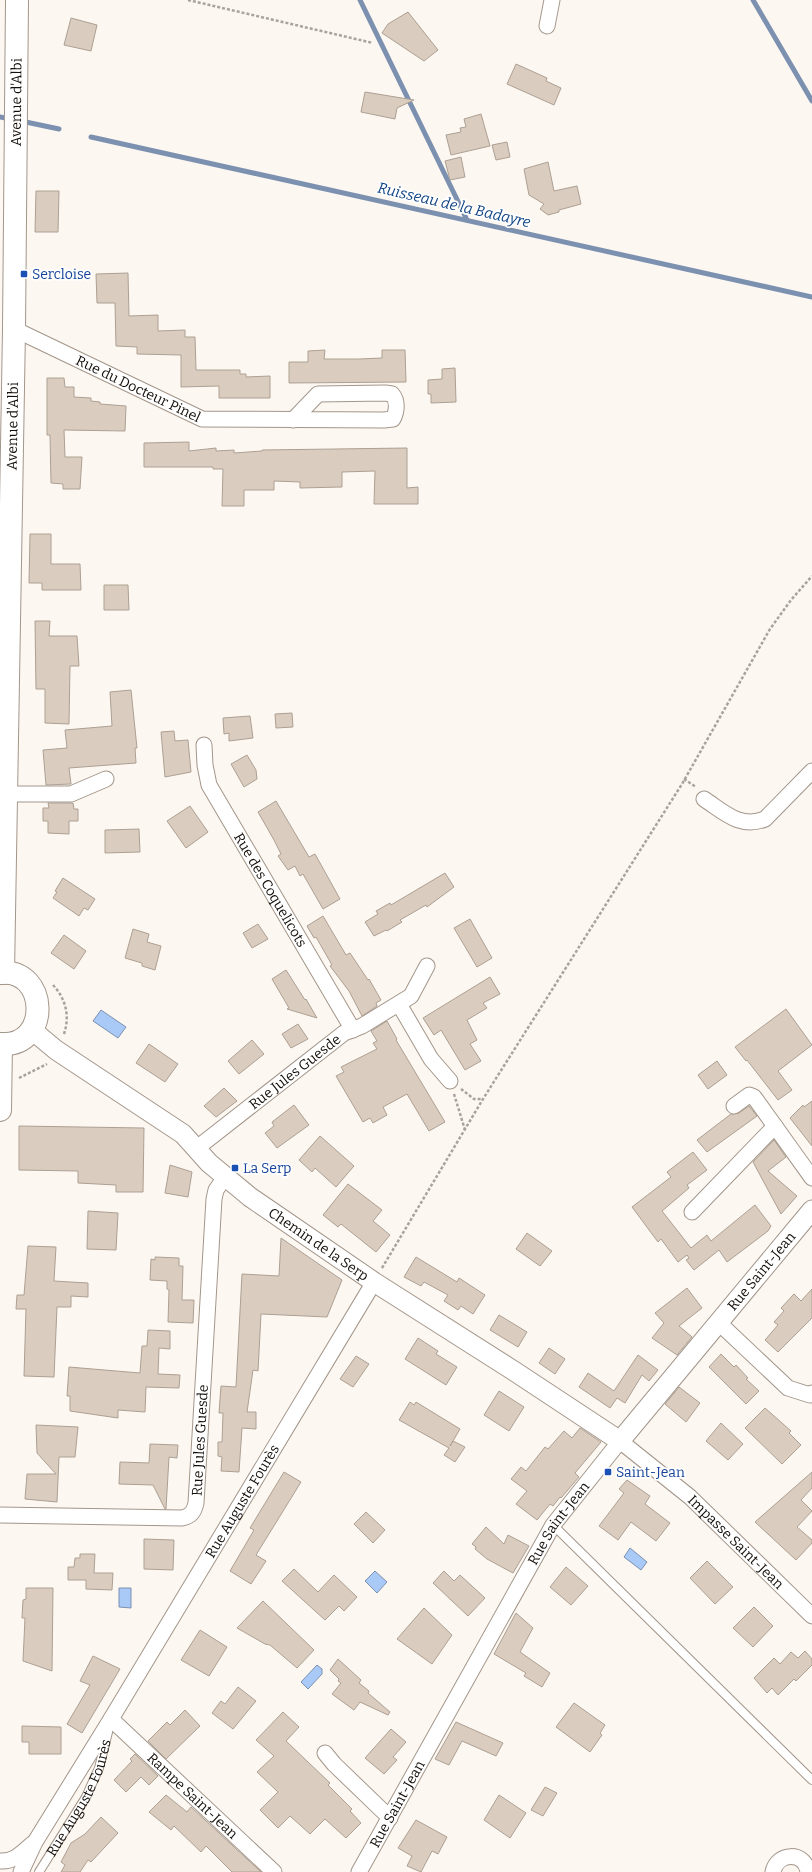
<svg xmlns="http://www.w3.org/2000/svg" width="812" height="1872" font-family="Bitter,serif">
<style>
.water{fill:#a9c9f7;stroke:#7c91b0}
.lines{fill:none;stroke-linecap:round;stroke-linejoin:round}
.stream{stroke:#7c91b0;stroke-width:5}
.building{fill:#dacdbf;stroke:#ada093}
.service-casing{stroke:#a3968a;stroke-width:10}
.minor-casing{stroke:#a3968a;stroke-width:17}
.tertiary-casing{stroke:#a3968a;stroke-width:21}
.primary-casing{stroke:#a3968a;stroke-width:24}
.path{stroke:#a9a39f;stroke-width:2.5;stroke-dasharray:3 2;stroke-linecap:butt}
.service{stroke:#fff;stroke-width:8}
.minor{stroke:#fff;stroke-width:15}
.tertiary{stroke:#fff;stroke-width:19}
.primary{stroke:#fff;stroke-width:22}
.transit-dot{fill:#1a4fb4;stroke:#fff;stroke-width:1.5}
.labels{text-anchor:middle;stroke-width:3.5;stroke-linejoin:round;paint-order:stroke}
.street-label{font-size:14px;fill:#130e0a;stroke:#fff}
.transit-label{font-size:14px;fill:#164399;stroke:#fff;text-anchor:start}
.water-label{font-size:15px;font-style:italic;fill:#114485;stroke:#fff}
</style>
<rect width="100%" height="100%" fill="#fdf7f2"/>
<g class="water">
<polygon points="101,1010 126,1027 118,1038 93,1021"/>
<polygon points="630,1548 647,1562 641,1570 624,1557"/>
<polygon points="375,1571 387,1582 377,1593 365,1581"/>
<polygon points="119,1588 131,1588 131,1608 119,1607"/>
<polygon points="317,1665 322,1669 322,1674 308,1689 301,1682"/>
</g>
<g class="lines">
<g class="stream">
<polyline points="360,0 467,220"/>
<polyline points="753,0 812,101"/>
<polyline points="0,117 11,119"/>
<polyline points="21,121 59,129"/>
<polyline points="91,137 812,297"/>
</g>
</g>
<g class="building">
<polygon points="408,12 438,50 424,61 382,33 388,24"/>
<polygon points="71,18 97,25 91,51 64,45"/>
<polygon points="516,64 547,78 546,81 561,88 554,105 507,84"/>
<polygon points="365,92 414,100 397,108 395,119 361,112"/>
<polygon points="481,114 490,146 451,155 446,135 461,132 460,128 466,127 464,119"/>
<polygon points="507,142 510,157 496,160 492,145"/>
<polygon points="461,157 465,177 450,180 445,161"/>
<polygon points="548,162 554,191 577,186 581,204 559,210 559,212 548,215 540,209 544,204 529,195 524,169"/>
<polygon points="36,191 59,191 58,232 35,232"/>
<polygon points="128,273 129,316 158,315 158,331 185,330 185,337 195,337 196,370 240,370 240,374 246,374 246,377 270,376 270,398 219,398 219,386 181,387 181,355 137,354 137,347 116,346 115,303 97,303 96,274"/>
<polygon points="325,350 324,359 359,359 382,358 382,350 405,350 406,382 289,383 289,362 308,362 308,351"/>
<polygon points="455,368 456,402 431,403 431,394 428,394 428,380 442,379 442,369"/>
<polygon points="47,378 64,378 65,387 74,387 74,397 91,398 91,401 100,402 100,404 126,406 125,431 64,430 65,457 82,457 80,489 63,489 63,484 51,483 50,435 47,435"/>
<polygon points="189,442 189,451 216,448 216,451 234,450 234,453 262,451 262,450 407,448 407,488 418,487 418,504 374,504 375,471 342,472 342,487 300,488 300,482 274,481 274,490 244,490 244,506 222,506 223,469 213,469 213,467 144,467 144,443"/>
<polygon points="30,534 51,534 51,564 80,564 81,590 42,590 42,583 29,583"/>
<polygon points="104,585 128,585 129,610 104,610"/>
<polygon points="35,621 50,621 49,636 77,636 79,666 70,666 69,724 45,723 45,689 36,689"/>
<polygon points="131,690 137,748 135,748 136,763 69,768 71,784 46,785 43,750 67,748 65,730 112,726 110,692"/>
<polygon points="292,713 293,727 276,728 275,714"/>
<polygon points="250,716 253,738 229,741 229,733 224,734 223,718"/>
<polygon points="174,731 175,741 188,740 191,772 165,777 161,732"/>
<polygon points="247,755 256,770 257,779 244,787 231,764"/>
<polygon points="276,801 309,857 315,854 340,899 323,909 303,874 300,876 295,866 288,870 278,856 281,854 274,840 258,812"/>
<polygon points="48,803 73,803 74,809 78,809 78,821 69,821 69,834 48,833 48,821 43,821 43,808 49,808"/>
<polygon points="190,806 208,832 186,848 167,821"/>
<polygon points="139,829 140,852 105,853 105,830"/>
<polygon points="445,873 454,887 427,907 426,905 400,920 402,922 387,931 386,930 374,936 365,922 378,914 376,911 390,903 391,905"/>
<polygon points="63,878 95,899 88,910 84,908 79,916 53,898 57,892 55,891"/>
<polygon points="323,916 346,955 350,953 368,980 369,979 381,1000 376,1003 377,1006 362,1016 349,991 330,966 332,965 316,937 314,938 307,926"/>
<polygon points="470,919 492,958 477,967 454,928"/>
<polygon points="258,924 268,939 252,948 243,933"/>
<polygon points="133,929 149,934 147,942 161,946 155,970 142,966 142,963 125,958"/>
<polygon points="64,935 86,951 74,969 51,953"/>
<polygon points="286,970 305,1000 306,999 317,1018 287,1009 289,1008 272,979"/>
<polygon points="490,977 500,994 483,1003 487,1008 467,1020 477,1040 470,1044 481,1061 465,1070 441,1030 434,1035 423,1018"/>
<polygon points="786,1009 812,1045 778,1071 792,1090 778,1100 747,1060 746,1061 735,1047"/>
<polygon points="387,1021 397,1039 396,1040 445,1122 429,1131 407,1094 383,1107 387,1115 373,1123 370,1118 363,1122 336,1076 344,1072 341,1067 377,1049 373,1043 377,1041 371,1031"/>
<polygon points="298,1024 308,1039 291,1048 282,1034"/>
<polygon points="252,1040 264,1054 239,1074 228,1061"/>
<polygon points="149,1044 178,1064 165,1082 136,1063"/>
<polygon points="717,1061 727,1075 708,1089 698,1075"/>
<polygon points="224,1088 237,1101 216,1117 204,1106"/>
<polygon points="812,1101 812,1146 790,1118 803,1105 804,1107"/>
<polygon points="294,1105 309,1125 277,1148 265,1133 274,1126 272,1122"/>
<polygon points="749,1106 757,1116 707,1152 697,1140 731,1114 739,1113"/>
<polygon points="19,1126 144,1128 143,1192 116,1192 116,1185 78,1183 78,1171 19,1170"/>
<polygon points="320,1136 354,1166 336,1187 315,1168 312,1172 299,1160"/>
<polygon points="774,1140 786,1157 768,1171 797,1196 781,1214 753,1162"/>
<polygon points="693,1152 707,1170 687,1185 689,1188 662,1211 691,1248 707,1235 711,1241 755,1205 771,1226 768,1231 727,1262 719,1250 694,1270 686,1260 689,1258 687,1255 678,1262 661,1239 658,1242 632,1207 671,1177 667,1172"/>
<polygon points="170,1165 192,1172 188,1197 165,1193"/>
<polygon points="348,1184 382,1210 373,1221 390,1235 376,1252 341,1224 338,1227 323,1215"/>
<polygon points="88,1211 118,1213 116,1250 87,1249"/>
<polygon points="527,1233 552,1251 540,1266 516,1249"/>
<polygon points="281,1238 342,1280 327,1317 261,1314 258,1371 253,1370 247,1412 256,1412 256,1429 242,1428 239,1472 221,1471 222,1457 218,1456 218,1442 222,1442 223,1413 219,1413 221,1386 236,1387 242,1274 279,1276"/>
<polygon points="28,1246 56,1247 54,1281 88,1283 88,1297 71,1296 71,1307 57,1307 54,1377 24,1376 26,1309 16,1309 17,1295 24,1295"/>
<polygon points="155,1257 179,1258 179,1266 183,1266 182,1300 194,1300 193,1323 168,1322 169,1290 167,1289 167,1281 150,1280 151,1259 155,1260"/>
<polygon points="416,1257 457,1282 459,1278 485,1295 473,1314 461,1306 458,1310 444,1301 448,1295 424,1282 421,1286 404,1277"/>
<polygon points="687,1288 702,1308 679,1326 692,1337 677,1355 652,1338 664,1323 655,1313"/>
<polygon points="812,1289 812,1318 778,1352 765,1340 778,1325 774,1322 784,1311 781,1308 794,1294 801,1301"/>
<polygon points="499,1315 527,1332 518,1347 490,1330"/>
<polygon points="148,1330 170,1331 170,1349 159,1348 158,1374 180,1375 179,1388 146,1387 145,1412 118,1410 118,1418 70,1411 70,1396 67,1396 69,1367 140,1373 142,1346 147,1346"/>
<polygon points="418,1338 438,1351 436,1354 457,1367 446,1385 405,1359"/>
<polygon points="549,1348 565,1359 555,1374 539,1363"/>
<polygon points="721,1354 734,1367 736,1365 748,1378 746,1379 759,1391 746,1404 709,1367"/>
<polygon points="638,1355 658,1370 649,1381 642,1375 625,1403 617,1398 610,1408 579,1387 588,1373 614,1391"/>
<polygon points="356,1356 369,1364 353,1387 340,1379"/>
<polygon points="679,1387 700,1403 686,1422 665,1404"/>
<polygon points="499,1391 524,1407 509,1431 484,1415"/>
<polygon points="410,1402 414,1405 416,1402 460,1429 450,1446 453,1441 465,1447 455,1462 444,1455 449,1448 399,1420"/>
<polygon points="765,1408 791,1431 789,1433 801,1445 782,1464 745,1428"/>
<polygon points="721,1423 743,1444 728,1460 706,1441"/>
<polygon points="36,1425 78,1427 75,1457 59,1457 57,1502 25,1499 27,1474 56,1474 37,1453"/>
<polygon points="580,1428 601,1442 575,1473 579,1477 561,1498 560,1497 553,1506 550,1504 537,1520 516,1504 527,1491 511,1479 521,1467 526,1471 545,1447 548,1449 564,1431 572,1438"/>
<polygon points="150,1444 178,1445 177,1458 169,1457 166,1509 165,1509 153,1485 119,1484 120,1462 149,1463"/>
<polygon points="284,1472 301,1482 256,1555 266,1561 251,1584 230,1571 254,1530 250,1528"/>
<polygon points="812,1472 812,1488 801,1500 812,1511 797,1527 812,1540 812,1543 796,1560 755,1522"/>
<polygon points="627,1480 650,1496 645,1504 670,1523 656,1541 631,1522 618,1540 599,1526 624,1493 619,1489"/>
<polygon points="366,1512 385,1530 373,1543 354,1524"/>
<polygon points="486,1527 504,1544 508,1535 529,1546 513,1573 487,1559 475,1549 476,1547 472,1544"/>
<polygon points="144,1539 174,1540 173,1570 144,1569"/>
<polygon points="80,1554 95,1554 94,1573 113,1573 112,1590 86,1589 86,1580 68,1580 68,1567 74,1567 75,1558 80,1558"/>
<polygon points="707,1561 733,1587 715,1604 690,1578"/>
<polygon points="566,1567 588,1586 571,1605 550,1587"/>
<polygon points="294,1569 318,1592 334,1575 357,1597 344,1611 339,1606 325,1620 282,1581"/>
<polygon points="444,1571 454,1581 460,1575 485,1598 468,1616 433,1583"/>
<polygon points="26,1588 53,1588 52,1671 23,1661 25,1618 22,1618 23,1600 26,1599"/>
<polygon points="263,1601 314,1650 297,1668 270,1645 265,1644 237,1628"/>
<polygon points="754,1607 773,1626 753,1647 733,1628"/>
<polygon points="424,1608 452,1635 432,1664 397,1639"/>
<polygon points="516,1613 533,1628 520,1652 550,1673 542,1687 524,1676 526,1673 494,1654"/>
<polygon points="200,1630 227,1647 209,1676 181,1660"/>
<polygon points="805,1651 812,1659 812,1665 796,1681 794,1679 778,1695 772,1688 767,1693 754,1678 774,1658 780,1664 791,1652 798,1658"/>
<polygon points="93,1656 120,1669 82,1733 67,1724 90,1685 80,1681"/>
<polygon points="338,1659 361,1680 359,1683 369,1691 368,1693 390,1712 388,1715 360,1702 354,1710 332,1694 341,1683 338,1681 339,1679 330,1670"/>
<polygon points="238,1687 256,1701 233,1729 212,1713 221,1701 225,1704"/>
<polygon points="574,1703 605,1725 600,1733 602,1735 590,1752 556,1727"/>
<polygon points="185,1710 200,1726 166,1759 148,1741 167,1722 170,1725"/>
<polygon points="283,1712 299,1727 286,1741 330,1783 328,1785 352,1809 350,1811 361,1823 346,1838 325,1819 310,1834 290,1816 278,1828 260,1810 278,1792 257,1772 274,1756 256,1740"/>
<polygon points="456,1722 503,1743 496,1756 462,1741 449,1765 435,1759"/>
<polygon points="22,1726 61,1727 61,1754 29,1754 29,1742 22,1742"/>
<polygon points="391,1729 406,1742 393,1757 397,1760 384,1774 365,1758"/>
<polygon points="135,1754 158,1776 149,1785 141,1777 126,1792 114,1780 132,1761 130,1759"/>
<polygon points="545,1787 557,1793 543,1816 531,1810"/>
<polygon points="166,1795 187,1812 191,1807 261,1872 232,1872 206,1846 201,1852 174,1826 171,1830 149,1812"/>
<polygon points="499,1795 526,1813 510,1838 484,1820"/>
<polygon points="101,1817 118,1833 91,1862 88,1860 80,1872 61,1872 65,1865 61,1862 71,1843 85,1834"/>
<polygon points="416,1820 447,1837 438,1854 432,1851 421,1872 407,1866 412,1856 398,1848"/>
</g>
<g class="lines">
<defs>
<g id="service">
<polyline points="553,1525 812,1780"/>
<path id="s1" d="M39 1872 86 1797 99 1768 108 1732"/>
</g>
<g id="minor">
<polyline points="547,26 552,0"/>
<path id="s2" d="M14 329 202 419 384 420 393 419C397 411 398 401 392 394L385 393 318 394 293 420"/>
<path id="s3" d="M204 745 205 765 209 785 353 1030"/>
<polyline points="7,794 71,794 106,779"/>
<path d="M704 799C724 812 740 829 765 819L812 771"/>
<polyline points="399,1004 431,1059 450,1081"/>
<polyline points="734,1106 749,1095 754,1097 812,1178"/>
<path id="s4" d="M197 1148 344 1033 362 1026 411 996 427 966"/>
<polyline points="692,1212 775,1126"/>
<polyline points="718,1322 788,1388 810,1395 812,1393"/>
<path id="s5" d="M0 1515 182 1518C191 1516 194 1512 196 1503L214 1199 216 1190 225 1177"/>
<path id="s6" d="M111 1719 274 1872"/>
<polyline points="325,1753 334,1764 390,1818"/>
<path d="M0 1861C14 1862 22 1853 32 1844"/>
<path id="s7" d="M21 1872 35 1842 111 1719 374 1282"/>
<path id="s8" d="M359 1872 553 1525 620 1441 690 1497 812 1616"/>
<path d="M773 1872C777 1852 805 1851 808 1872"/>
</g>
<g id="tertiary">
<path id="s9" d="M32 1030 56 1050 183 1134 209 1163 250 1197 374 1282 514 1371 620 1441 812 1210"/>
</g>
<g id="primary">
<path d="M0 973C48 967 52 1048 0 1044"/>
<path id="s10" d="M3 973 14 329 17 0"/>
<polyline points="0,1110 1,1044"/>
</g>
</defs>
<use href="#service" class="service-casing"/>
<use href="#minor" class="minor-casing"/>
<use href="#tertiary" class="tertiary-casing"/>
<use href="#primary" class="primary-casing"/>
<g class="path">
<polyline points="188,0 373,43"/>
<polyline points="684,779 696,787"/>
<path d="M53 985C66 999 70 1016 64 1034"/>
<polyline points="19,1078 47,1064"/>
<polyline points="461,1089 474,1099 483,1099"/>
<polyline points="454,1094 465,1130"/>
<polyline points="382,1268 483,1099 682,784 770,629 791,600 812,576"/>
</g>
<use href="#service" class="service"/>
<use href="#minor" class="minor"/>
<use href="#tertiary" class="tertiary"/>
<use href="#primary" class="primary"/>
</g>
<g class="transit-dot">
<rect x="20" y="270" width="8" height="8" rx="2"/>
<rect x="231" y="1164" width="8" height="8" rx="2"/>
<rect x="604" y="1468" width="8" height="8" rx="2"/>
</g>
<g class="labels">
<g class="street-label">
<text dy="5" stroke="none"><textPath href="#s10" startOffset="871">Avenue d'Albi</textPath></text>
<text dy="5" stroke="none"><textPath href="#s2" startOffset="138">Rue du Docteur Pinel</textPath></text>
<text dy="5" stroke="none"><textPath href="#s10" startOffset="547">Avenue d'Albi</textPath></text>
<text dy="5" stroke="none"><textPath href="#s3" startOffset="162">Rue des Coquelicots</textPath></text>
<text dy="5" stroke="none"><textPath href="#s4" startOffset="124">Rue Jules Guesde</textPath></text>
<text dy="5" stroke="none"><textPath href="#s9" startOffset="359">Chemin de la Serp</textPath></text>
<text dy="5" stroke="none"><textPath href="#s9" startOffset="940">Rue Saint-Jean</textPath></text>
<text dy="5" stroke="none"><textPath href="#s5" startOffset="267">Rue Jules Guesde</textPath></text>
<text dy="5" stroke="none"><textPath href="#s7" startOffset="432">Rue Auguste Fourès</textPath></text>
<text dy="5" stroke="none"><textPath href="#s8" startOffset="402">Rue Saint-Jean</textPath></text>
<text dy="5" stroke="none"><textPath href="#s8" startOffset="659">Impasse Saint-Jean</textPath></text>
<text dy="5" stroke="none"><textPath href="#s1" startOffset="85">Rue Auguste Fourès</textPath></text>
<text dy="5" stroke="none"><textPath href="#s6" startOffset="112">Rampe Saint-Jean</textPath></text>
<text dy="5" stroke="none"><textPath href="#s8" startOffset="78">Rue Saint-Jean</textPath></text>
</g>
<g class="transit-label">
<text x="32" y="279">Sercloise</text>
<text x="243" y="1173">La Serp</text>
<text x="616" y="1477">Saint-Jean</text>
</g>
<g class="water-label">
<text transform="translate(454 205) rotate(13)" y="5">Ruisseau de la Badayre</text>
</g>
</g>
</svg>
